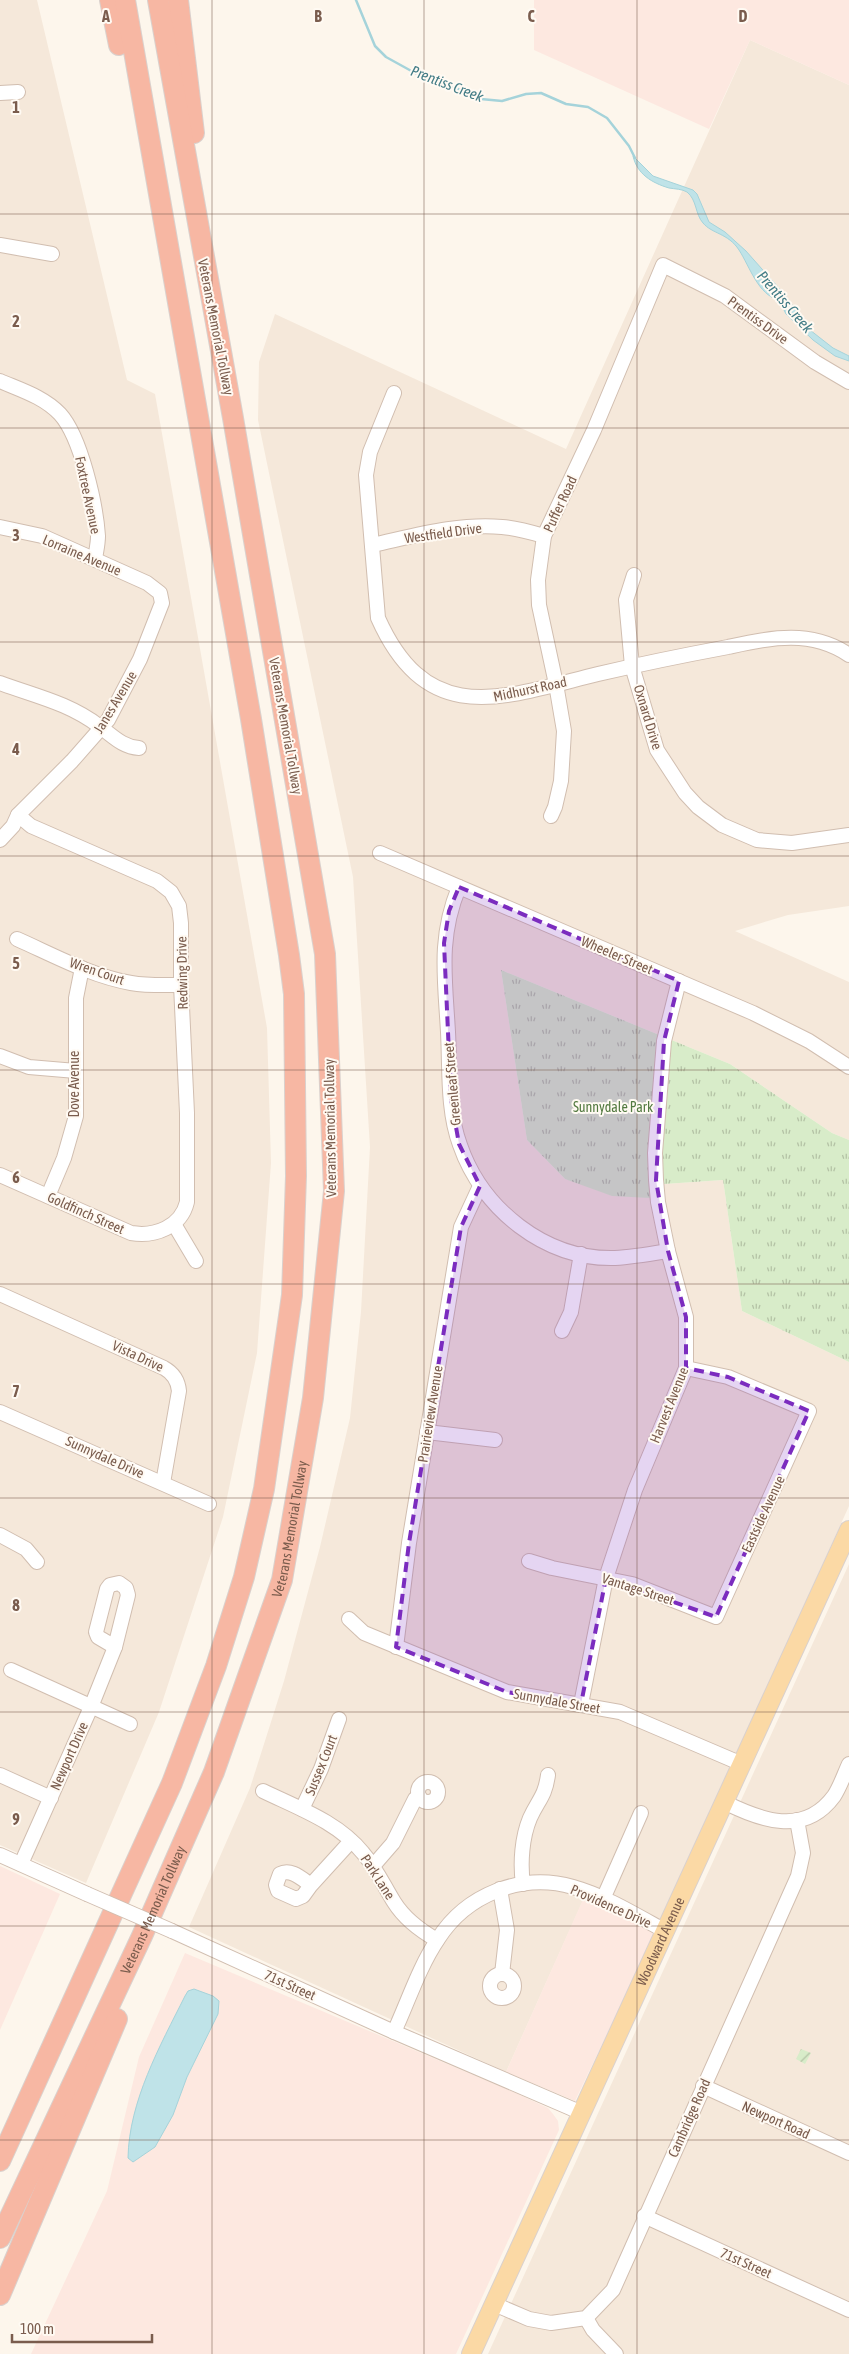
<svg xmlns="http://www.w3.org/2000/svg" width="849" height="2354" font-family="'Asap Condensed',sans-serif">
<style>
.residential{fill:#f5e8da}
.commercial{fill:#fde8e0}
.park{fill:url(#park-tufts)}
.garden{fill:url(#garden-furrows)}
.water{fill:#bfe3e8;stroke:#a5d3da}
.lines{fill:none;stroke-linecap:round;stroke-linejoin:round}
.stream{stroke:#a5d3da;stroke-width:2.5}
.minor-casing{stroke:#d1beb0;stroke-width:16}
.major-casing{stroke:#dad1cd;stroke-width:20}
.highway-casing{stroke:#dad1cd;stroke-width:22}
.minor{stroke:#fff;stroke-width:14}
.major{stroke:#fbd9a5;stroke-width:18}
.highway{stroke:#f7b7a3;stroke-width:20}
.minor-bridge-casing{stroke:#d1beb0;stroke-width:16;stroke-linecap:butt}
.minor-bridge{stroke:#fff;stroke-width:14}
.marked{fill:#7b2cbf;fill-opacity:0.2;stroke:#7b2cbf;stroke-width:4;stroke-dasharray:10 6;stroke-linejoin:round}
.grid{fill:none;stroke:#7a5c4d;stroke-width:1;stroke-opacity:0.55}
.labels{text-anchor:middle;stroke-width:4;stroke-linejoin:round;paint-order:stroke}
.street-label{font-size:14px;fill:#7a5c4d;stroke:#fffaf3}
.park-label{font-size:14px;fill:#537a41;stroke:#fffaf3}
.water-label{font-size:15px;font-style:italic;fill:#437c86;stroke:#fffaf3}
.grid-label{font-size:16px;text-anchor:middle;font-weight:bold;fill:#7a5c4d;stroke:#fffaf3;stroke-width:4;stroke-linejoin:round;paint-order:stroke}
</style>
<defs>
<pattern id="park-tufts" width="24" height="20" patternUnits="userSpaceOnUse" patternTransform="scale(1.25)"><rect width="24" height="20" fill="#d8ecc9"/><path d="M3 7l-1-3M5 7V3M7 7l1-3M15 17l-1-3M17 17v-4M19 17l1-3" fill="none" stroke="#b4c2a5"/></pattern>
<pattern id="garden-furrows" width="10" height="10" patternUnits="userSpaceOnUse" patternTransform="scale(1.25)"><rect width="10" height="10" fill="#d8ecc9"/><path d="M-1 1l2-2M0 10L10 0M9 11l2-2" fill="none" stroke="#b4c2a5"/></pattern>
</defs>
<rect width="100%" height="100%" fill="#fdf6ec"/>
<g class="residential">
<polygon points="0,0 37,0 127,380 155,394 267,1028 271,1163 257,1353 223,1517 159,1712 86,1883 0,1845"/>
<polygon points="750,40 849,85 849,906 788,915 735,931 849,982 849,1140 832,1133 730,1064 501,970 527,1140 565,1179 650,1198 650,1185 723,1180 742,1311 849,1362 849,1506 661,1921 589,1887 506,2072 189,1927 250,1788 284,1681 320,1547 350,1418 361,1312 370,1147 353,877 258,420 259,362 275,314 566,449"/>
<polygon points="849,1564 849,2354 488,2354"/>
</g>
<g class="commercial">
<polygon points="534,0 849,0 849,85 750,40 709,129 534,50"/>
<polygon points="0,1866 60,1894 0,2030"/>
<polygon points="589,1886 661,1921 575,2101 506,2072"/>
<polygon points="185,1953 518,2094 548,2108 553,2114 558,2121 559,2130 456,2354 31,2354 107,2191 139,2057"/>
</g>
<polygon class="park" points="501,970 730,1064 832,1133 849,1140 849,1362 742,1311 723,1180 650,1185 650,1198 612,1196 565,1179 527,1140"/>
<polygon class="garden" points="801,2049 811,2053 805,2064 796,2059"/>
<g class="water">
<path d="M633 156 653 176 693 190 697 194 709 222 725 232 746 251 785 295 810 330 833 348 849 356V361L835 356 813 340 786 314 779 300C758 295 750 267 739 250 728 233 712 234 703 223 695 214 697 200 687 192 682 189 675 189 669 188 652 183 637 174 633 156Z"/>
<path d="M194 1989 213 1996 219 2001 218 2014 187 2077 173 2115 155 2147 133 2162 128 2158C129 2101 160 2046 185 1996L188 1991Z"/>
</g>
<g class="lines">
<polyline class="stream" points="356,0 375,46 386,57 415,73 444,83 481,99 502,101 526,94 541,93 566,104 588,107 607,118 629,146 635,158"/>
<defs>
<g id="minor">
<polyline points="0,93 18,92"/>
<polyline points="0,245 52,254"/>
<path d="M0 381C21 390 44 397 60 414 81 437 96 505 98 536 98 544 96 552 95 559"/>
<path d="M394 393 370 452 366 475 378 618C428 730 504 697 598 674 641 664 685 655 728 647 771 638 810 629 849 655"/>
<polyline points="0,527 42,536 147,583 160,593 162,603 140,659 108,720 72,761 18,815 13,826 0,840"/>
<path d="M372 545C414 536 458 523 502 527 516 528 530 532 544 536"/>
<polyline points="634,575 626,600 632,666 657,750 685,793 698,807 722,825 757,840 792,843 849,835"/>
<path d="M0 683C35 696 69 703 99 726 112 735 122 747 139 748"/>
<polyline points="551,816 555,807 561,781 564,731 556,684 539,605 538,580 544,536 594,430 663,265 725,296 815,362 849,382"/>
<polyline points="380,853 753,1013 809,1041 849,1067"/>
<path d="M459 887C438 938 445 978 448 1032 450 1069 447 1110 460 1145 482 1209 545 1260 615 1258 633 1257 650 1254 668 1251"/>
<path d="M17 939C53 955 91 976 131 983 148 986 165 985 181 985"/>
<polyline points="0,1056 29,1067 76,1071"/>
<path d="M0 1175 131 1233C155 1237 181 1227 187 1202V1113L181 985V923L179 906 171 892 157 881 31 826 18 815"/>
<polyline points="48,1196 64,1158 76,1116 76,998 82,968"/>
<polyline points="174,1224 196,1261"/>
<path d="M0 1294 164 1368C173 1373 178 1380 179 1391L163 1483"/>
<polyline points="562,1331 571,1312 581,1254"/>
<polyline points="0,1412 209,1504"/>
<polyline points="427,1432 495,1440"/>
<polyline points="0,1535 26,1549 37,1562"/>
<polyline points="529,1561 552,1568 632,1584 716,1617 809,1411 728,1377 686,1368"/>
<polygon points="119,1583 126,1588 128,1595 115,1647 98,1637 96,1632 107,1589 110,1585"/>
<polyline points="349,1619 364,1633 507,1692 620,1712 742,1764"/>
<polyline points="396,1647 409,1543 461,1227 480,1186"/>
<polyline points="11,1670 130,1724"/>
<polyline points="581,1704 606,1578 635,1490 686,1368 686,1317 668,1251 658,1202 656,1180 655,1153 664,1041 679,981"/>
<polyline points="0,1775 51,1798"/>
<circle cx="428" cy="1792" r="10"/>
<path d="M263 1791C298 1808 338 1822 363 1853 376 1868 384 1886 394 1902 404 1918 421 1931 437 1940"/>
<path d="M724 1802C760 1820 804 1837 834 1796 840 1787 844 1775 849 1764"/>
<polyline points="302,1809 321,1769 339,1719"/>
<polyline points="0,1855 87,1894"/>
<polyline points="21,1864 91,1707 115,1647"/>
<polyline points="373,1866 393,1843 415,1799 419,1796"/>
<path d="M523 1884C520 1863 522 1837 530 1818 538 1800 545 1797 548 1775"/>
<path d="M311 1885 303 1896 296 1899 278 1891 276 1885 280 1874C291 1868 302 1879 311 1885L351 1841"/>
<polyline points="500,1889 507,1930 502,1974"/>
<polyline points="603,1899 641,1813"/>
<polyline points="172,1931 394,2032 582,2113"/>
<circle cx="502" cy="1986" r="12"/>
<path d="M394 2032C408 2002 419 1967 438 1939 466 1895 521 1872 573 1887 605 1896 636 1915 665 1931"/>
<polyline points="703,2086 849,2153"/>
<polyline points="644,2216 849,2310"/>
<polyline points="494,2304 529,2319 551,2323 586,2318 613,2290 798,1876 803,1853 797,1820"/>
<polyline points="586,2318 593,2330 616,2354"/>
</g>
<g id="major">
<path id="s1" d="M471 2354 849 1530"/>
</g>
<g id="highway">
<polyline points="110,0 119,45"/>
<polyline points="178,0 194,133"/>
<polyline points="0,2161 172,1783 216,1666 244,1577 264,1489 292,1295 296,1176 294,994 289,955 251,719 125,0"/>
<path id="s2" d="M0 2238 142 1936 214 1772 282 1580 313 1398 334 1191 325 954 233 418 158 0"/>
<polyline points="0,2295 117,2019"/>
</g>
</defs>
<use href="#minor" class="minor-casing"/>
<use href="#major" class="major-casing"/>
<use href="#highway" class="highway-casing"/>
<use href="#minor" class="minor"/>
<use href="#major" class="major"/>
<use href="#highway" class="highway"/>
<defs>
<polyline id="minor-bridge" points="87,1894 172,1931"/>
</defs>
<use href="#minor-bridge" class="minor-bridge-casing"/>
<use href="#minor-bridge" class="minor-bridge"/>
</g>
<path class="marked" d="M459 887 679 981 664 1041 656 1180 668 1251 686 1317V1368L728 1377 809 1411 716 1617 606 1578 581 1704 507 1692 396 1647 409 1543 461 1227 480 1186 459 1144 451 1099 444 943 449 911Z"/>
<path class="grid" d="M212 0V2354M424 0V2354M637 0V2354M0 214H849M0 428H849M0 642H849M0 856H849M0 1070H849M0 1284H849M0 1498H849M0 1712H849M0 1926H849M0 2140H849"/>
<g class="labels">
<g class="street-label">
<text transform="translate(758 320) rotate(36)" y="5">Prentiss Drive</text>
<text transform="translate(216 327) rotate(79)" y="5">Veterans Memorial Tollway</text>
<text transform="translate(88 495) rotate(78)" y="5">Foxtree Avenue</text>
<text transform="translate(560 504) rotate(-65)" y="5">Puffer Road</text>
<text transform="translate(443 533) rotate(-8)" y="5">Westfield Drive</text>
<text transform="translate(82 555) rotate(23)" y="5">Lorraine Avenue</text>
<text transform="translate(530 689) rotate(-12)" y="5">Midhurst Road</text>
<text transform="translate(115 702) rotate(-59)" y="5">Janes Avenue</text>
<text transform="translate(648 717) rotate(73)" y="5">Oxnard Drive</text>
<text transform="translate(286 726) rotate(80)" y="5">Veterans Memorial Tollway</text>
<text transform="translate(617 955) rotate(23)" y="5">Wheeler Street</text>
<text transform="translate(97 971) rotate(19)" y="5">Wren Court</text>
<text transform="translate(182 973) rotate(-91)" y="5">Redwing Drive</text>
<text transform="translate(74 1084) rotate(-90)" y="5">Dove Avenue</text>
<text transform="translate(452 1084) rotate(-95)" y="5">Greenleaf Street</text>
<text transform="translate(330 1128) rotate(-91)" y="5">Veterans Memorial Tollway</text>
<text transform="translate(86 1213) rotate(24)" y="5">Goldfinch Street</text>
<text transform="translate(138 1356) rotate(25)" y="5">Vista Drive</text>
<text transform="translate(669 1405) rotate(-68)" y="5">Harvest Avenue</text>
<text transform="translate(430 1414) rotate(-81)" y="5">Prairieview Avenue</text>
<text transform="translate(105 1457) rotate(24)" y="5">Sunnydale Drive</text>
<text transform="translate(763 1514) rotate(-65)" y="5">Eastside Avenue</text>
<text dy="5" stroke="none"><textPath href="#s2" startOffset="768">Veterans Memorial Tollway</textPath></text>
<text transform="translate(638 1589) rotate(18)" y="5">Vantage Street</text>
<text transform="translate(557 1701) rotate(10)" y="5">Sunnydale Street</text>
<text transform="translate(69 1756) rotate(-66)" y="5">Newport Drive</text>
<text transform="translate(321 1765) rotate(-68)" y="5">Sussex Court</text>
<text transform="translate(378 1877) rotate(57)" y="5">Park Lane</text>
<text transform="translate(611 1906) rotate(24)" y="5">Providence Drive</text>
<text dy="5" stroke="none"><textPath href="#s2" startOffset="362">Veterans Memorial Tollway</textPath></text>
<text dy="5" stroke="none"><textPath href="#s1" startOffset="454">Woodward Avenue</textPath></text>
<text transform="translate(290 1985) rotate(24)" y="5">71st Street</text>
<text transform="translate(689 2118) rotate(-66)" y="5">Cambridge Road</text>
<text transform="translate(776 2120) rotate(24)" y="5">Newport Road</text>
<text transform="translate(746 2263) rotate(24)" y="5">71st Street</text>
</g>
<g class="park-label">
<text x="613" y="1112">Sunnydale Park</text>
</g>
<g class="water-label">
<text transform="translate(447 84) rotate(21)" y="5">Prentiss Creek</text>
<text transform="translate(785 302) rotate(49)" y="5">Prentiss Creek</text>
</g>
</g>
<g class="grid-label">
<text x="106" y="22">A</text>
<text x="318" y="22">B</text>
<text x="531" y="22">C</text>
<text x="743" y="22">D</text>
<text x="16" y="113">1</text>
<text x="16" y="327">2</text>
<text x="16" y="541">3</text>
<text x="16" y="755">4</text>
<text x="16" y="969">5</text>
<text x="16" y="1183">6</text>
<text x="16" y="1397">7</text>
<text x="16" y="1611">8</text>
<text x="16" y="1825">9</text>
</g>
<path d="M12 2334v8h140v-8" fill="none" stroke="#7a5c4d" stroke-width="2.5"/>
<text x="20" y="2334" font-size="15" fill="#7a5c4d" stroke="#fffaf3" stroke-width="4" paint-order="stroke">100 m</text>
</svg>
